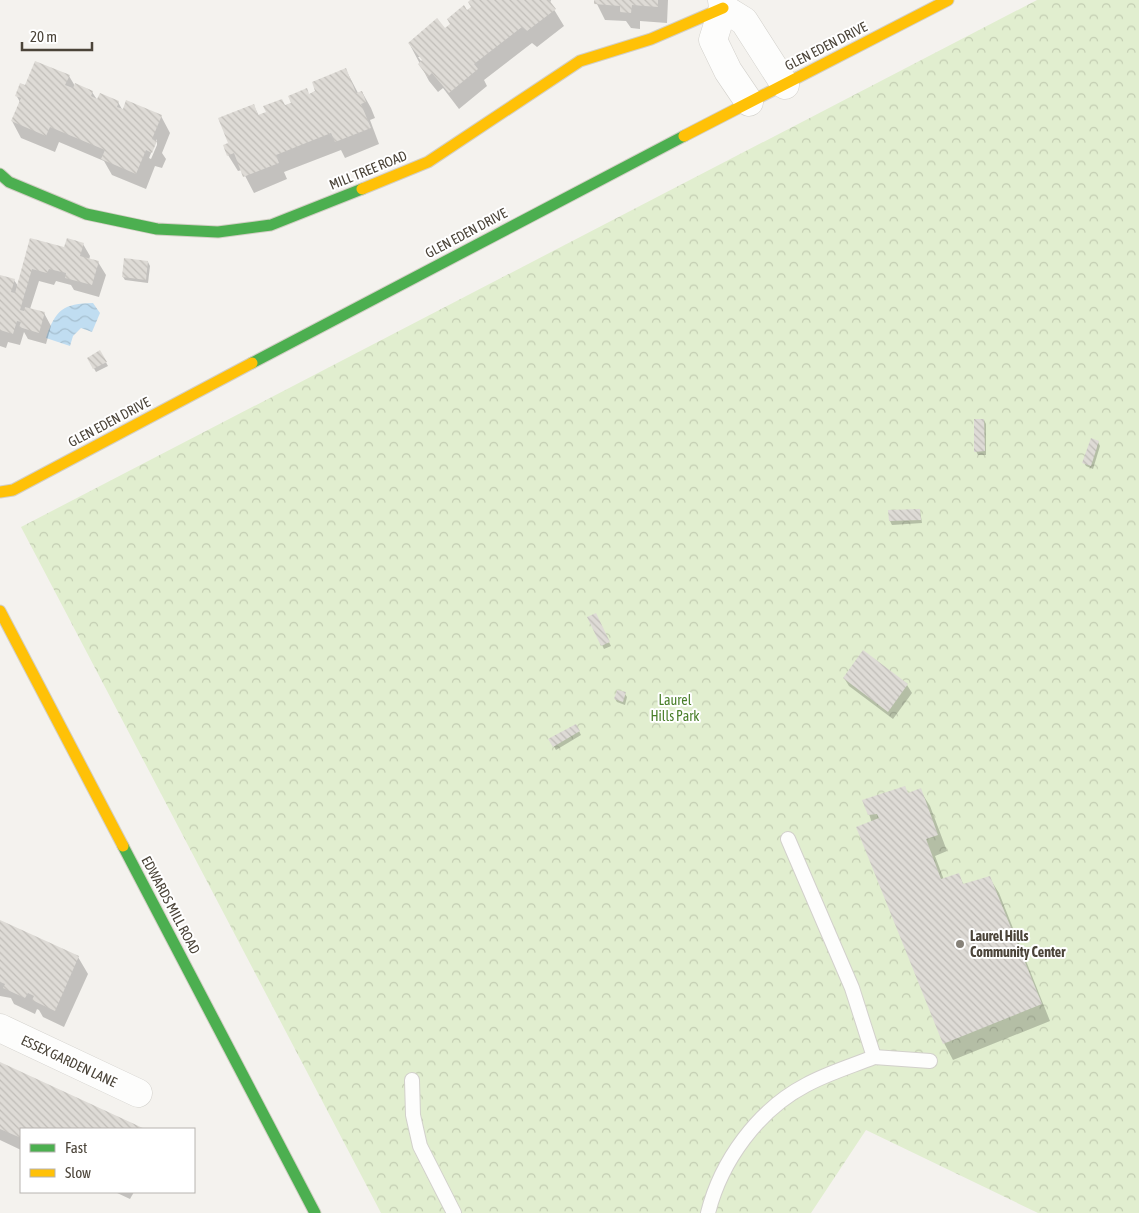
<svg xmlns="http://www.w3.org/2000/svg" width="1139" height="1213" font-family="'Asap Condensed',sans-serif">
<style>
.forest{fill:url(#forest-crowns)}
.water{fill:url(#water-waves)}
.shadow{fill:#0003;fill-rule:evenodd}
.building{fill:url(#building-back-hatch)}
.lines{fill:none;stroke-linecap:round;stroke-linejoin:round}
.lane-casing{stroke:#d2d0cb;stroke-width:16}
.street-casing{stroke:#d2d0cb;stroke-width:29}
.fast-casing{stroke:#d3cfc5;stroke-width:13}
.slow-casing{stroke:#d3cfc5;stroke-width:13}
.lane{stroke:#fdfdfc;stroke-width:14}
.street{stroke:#fdfdfc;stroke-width:28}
.fast{stroke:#4caf50;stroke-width:11}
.slow{stroke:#ffc107;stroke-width:11}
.poi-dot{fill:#868178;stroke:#fff;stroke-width:2}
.labels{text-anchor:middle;stroke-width:4;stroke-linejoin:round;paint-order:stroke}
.street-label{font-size:14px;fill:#4b4439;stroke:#fff}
.park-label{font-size:14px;fill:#4a7f2a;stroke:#fff}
.poi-label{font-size:14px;font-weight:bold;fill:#4b4439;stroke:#fff;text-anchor:start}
</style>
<defs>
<pattern id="forest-crowns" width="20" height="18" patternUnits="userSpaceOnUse" patternTransform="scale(1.25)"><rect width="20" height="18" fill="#e1eecf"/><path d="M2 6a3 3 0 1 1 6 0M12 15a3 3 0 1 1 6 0" fill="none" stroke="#c3cdb2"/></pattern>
<pattern id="water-waves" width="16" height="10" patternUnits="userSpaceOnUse" patternTransform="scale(1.25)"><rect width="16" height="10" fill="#c0ddf1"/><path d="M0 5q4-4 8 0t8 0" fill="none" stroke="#a6bfcf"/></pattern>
<pattern id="building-back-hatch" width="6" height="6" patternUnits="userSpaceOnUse" patternTransform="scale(1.25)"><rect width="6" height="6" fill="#dedbd6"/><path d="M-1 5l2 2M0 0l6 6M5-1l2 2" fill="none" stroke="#c0bdb8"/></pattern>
</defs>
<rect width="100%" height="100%" fill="#f4f2ee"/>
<polygon class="forest" points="1037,0 1139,0 1139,1213 1038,1213 866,1130 811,1213 381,1213 21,527"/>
<path class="water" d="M93 303 100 313 92 332 81 328 73 336 70 346 46 338C56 309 63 304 93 303Z"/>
<g class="shadow">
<path d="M472 0H551L550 3 564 26 537 47 532 43 484 80 487 86 459 109 443 88 438 92 429 81 409 43 445 29 472 8ZM418 57H421L425 66Z"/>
<polygon points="595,0 668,0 667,23 640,21 640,29 631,28 626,21 605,20"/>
<polygon points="346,70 358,93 362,92 371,108 375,118 370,120 379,144 345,158 341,150 284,172 287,179 254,193 242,170 238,171 228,155 229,144 254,106 259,116 285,106 309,95"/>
<path d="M69 76 75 86 92 92 98 101 118 102 123 111 161 116 170 133 162 153 166 159 162 168 155 166 146 189 112 175 104 161 59 142 55 152 21 138 12 121 20 102 16 95 25 87ZM157 139V145L151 159 149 158Z"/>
<polygon points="31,239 65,249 83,244 90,256 89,260 98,262 106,275 99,297 74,290 71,285 56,281 54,285 39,281 30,309 44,313 51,326 46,344 28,339 24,332 20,345 8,342 6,348 0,346 0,276 14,280 18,286"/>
<polygon points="148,262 150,266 148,283 125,280 123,277"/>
<polygon points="100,352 108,366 96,372 88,358"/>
<polygon points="984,420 986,424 986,455 978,455 976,451"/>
<polygon points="1098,442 1100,446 1093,469 1086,466 1084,463"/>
<polygon points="920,511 922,523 892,525 890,521 890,512"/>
<polygon points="595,615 611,646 604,649 589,618"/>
<polygon points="844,678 907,685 912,693 893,719 849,686"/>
<polygon points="625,694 627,697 625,705 617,702 615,699"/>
<polygon points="576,725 581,735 556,750 550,739"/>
<polygon points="920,790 930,806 947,851 935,856 944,880 958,874 964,885 989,877 999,893 1050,1021 953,1060 944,1043 869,814"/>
<polygon points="0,922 78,957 88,974 64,1027 43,1017 39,1010 37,1009 35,1014 14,1004 11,998 0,996"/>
<polygon points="0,1064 142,1129 21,1129 21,1150 0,1140"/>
<polygon points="115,1192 134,1192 130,1199"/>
</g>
<g class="building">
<polygon points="470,0 549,0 556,9 527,31 522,27 474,64 478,69 449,93 432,73 428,77 418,64 422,60 408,43 437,18 445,28 450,24 447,19 464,5 467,10 471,7 468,2"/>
<polygon points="594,0 658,0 658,7 632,5 631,13 620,12 620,6 594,4"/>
<polygon points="35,61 70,75 65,85 73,88 75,83 93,91 91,96 97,99 100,93 119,101 117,107 123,109 126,100 162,115 152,139 157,141 152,153 146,150 136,174 101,159 105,150 50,127 46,136 11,121 21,98 15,96 20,83 25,85"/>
<polygon points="346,68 356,93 362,91 366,102 361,104 371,128 335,142 331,133 276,155 279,163 243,177 234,153 227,156 223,145 228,143 218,118 254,104 258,115 266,112 263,106 282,99 285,105 291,103 288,96 307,88 309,94 315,91 312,82"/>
<polygon points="30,238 64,247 67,238 84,243 80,256 99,261 92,285 65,278 66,273 49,269 47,273 32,269 20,310 24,311 25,307 45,312 39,333 19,327 21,322 17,321 13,334 0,330 0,275 15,279 11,292 15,293"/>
<polygon points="124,258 148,261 146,280 122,277"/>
<polygon points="100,350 107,362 93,369 87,358"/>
<polygon points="974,419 984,419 985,451 974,452"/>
<polygon points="1091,438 1099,441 1091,466 1082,463"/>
<polygon points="920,509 921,520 889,521 888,510"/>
<polygon points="596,613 610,642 601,646 587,617"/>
<polygon points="863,650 908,684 888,712 843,678"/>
<polygon points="617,690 626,692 623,702 614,699"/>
<polygon points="576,724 580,731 553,747 548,739"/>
<polygon points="905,786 908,793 921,788 938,835 926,839 941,879 959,873 963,884 990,876 1042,1004 943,1044 856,827 879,818 877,814 868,815 862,800"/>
<polygon points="0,920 79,956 55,1011 32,1000 34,996 28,993 25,998 3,988 5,984 0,982"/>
<polygon points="0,1062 145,1129 21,1129 21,1138 0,1129"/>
</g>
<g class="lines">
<defs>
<g id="lane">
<polyline points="874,1057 930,1061"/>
<polyline points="412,1080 413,1115 420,1146 454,1213"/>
<path d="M708 1213C721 1161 758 1110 806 1085 828 1073 852 1066 874 1057L852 988 788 839"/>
</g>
<g id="street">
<polyline points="722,0 723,8 713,40 728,71 749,102"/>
<polyline points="723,8 744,21 785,85"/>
<polyline points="0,1028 138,1093"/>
</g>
<g id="fast">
<polyline points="0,174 9,182 86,214 157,229 218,232 271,225 362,189"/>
<polyline points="252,363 684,136"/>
<polyline points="123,846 315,1213"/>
</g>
<g id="slow">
<polyline points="684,136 948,0"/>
<polyline points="362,189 428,162 580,61 651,39 723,8"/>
<polyline points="0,492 13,490 252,363"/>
<polyline points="0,611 123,846"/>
</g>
</defs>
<use href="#lane" class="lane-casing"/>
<use href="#street" class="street-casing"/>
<use href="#fast" class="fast-casing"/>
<use href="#slow" class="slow-casing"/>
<use href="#lane" class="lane"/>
<use href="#street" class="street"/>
<use href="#fast" class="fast"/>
<use href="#slow" class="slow"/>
</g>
<circle class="poi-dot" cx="960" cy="944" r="5"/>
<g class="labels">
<g class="street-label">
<text transform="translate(826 46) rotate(-27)" y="5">GLEN EDEN DRIVE</text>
<text transform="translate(368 170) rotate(-22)" y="5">MILL TREE ROAD</text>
<text transform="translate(466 233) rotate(-28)" y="5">GLEN EDEN DRIVE</text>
<text transform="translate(109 422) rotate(-28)" y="5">GLEN EDEN DRIVE</text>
<text transform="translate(171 905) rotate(62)" y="5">EDWARDS MILL ROAD</text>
<text transform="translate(69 1061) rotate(25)" y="5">ESSEX GARDEN LANE</text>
</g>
<g class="park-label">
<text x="675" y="705">Laurel<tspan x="675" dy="16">Hills Park</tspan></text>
</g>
<g class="poi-label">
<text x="970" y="941">Laurel Hills<tspan x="970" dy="16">Community Center</tspan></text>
</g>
</g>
<rect x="20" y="1128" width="175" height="65" fill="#ffffff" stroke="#b7b4b0"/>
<rect x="30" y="1144" width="25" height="8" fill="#4caf50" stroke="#b7b4b0"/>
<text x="65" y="1153" font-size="15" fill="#4b4439">Fast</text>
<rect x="30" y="1169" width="25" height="8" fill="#ffc107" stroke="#b7b4b0"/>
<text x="65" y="1178" font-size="15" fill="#4b4439">Slow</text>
<path d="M22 42v8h70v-8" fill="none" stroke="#4b4439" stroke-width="2.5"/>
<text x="30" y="42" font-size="15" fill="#4b4439" stroke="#ffffff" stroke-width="4" paint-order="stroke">20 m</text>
</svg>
